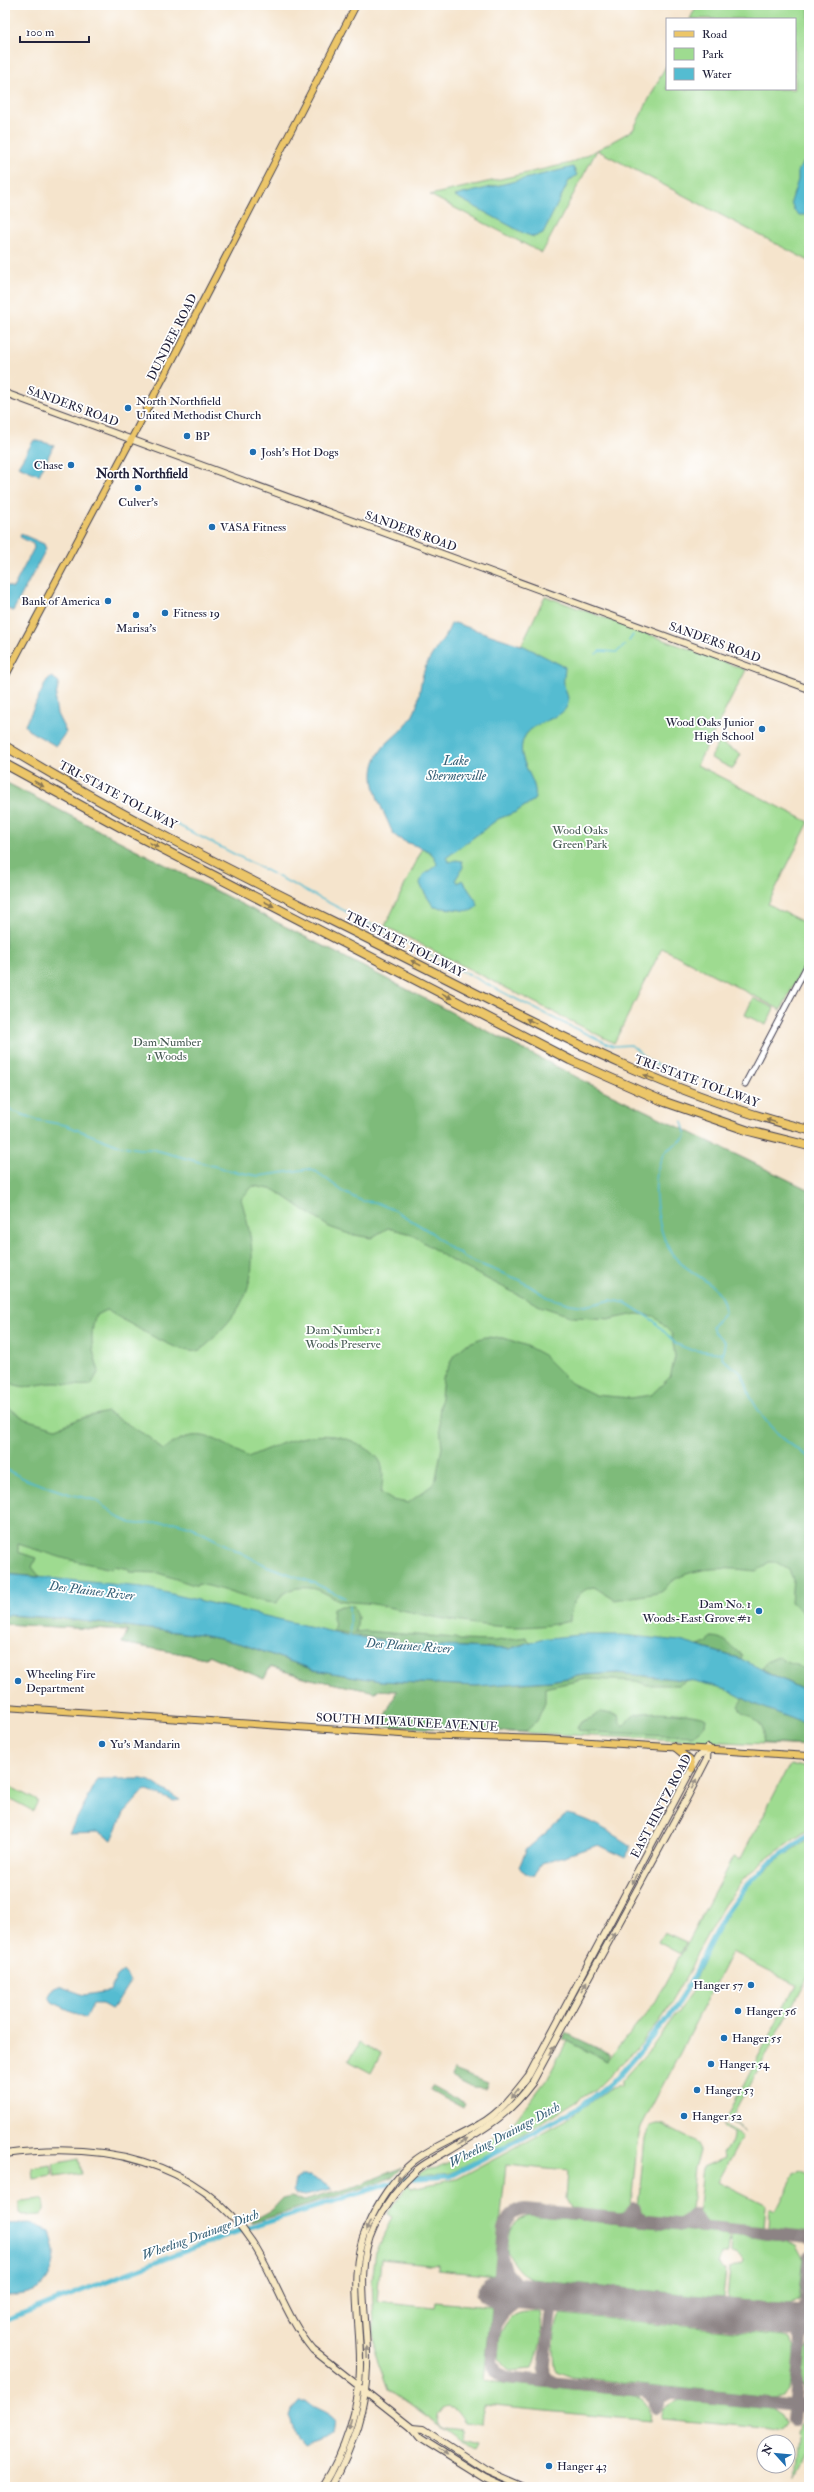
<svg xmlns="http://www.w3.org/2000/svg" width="814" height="2492" font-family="'IM FELL Double Pica',serif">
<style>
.green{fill:#9edb90;stroke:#607e66}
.forest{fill:#7ebb7a;stroke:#506e5a}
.water{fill:#54bcd1;stroke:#3b6f86}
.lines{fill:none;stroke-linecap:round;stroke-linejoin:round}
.stream{stroke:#54bcd1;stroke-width:1.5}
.canal{stroke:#54bcd1;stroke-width:5}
.taxiway{stroke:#8c8384;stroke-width:12}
.runway{stroke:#8c8384;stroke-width:31}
.tertiary-casing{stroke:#423f51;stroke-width:7}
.secondary-casing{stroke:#423f51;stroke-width:8}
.primary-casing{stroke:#423f51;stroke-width:8}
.motorway-casing{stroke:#423f51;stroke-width:10}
.tertiary{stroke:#fff;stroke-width:5}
.secondary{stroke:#f7e8c3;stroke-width:6}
.primary{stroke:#ecc669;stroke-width:6}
.motorway{stroke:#ecc669;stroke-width:8}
.oneway{fill:#877452}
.oneway2{fill:#978f86}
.poi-dot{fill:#1f6fb2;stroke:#fff;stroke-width:1.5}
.labels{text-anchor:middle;stroke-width:3.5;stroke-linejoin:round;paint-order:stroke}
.street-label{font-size:12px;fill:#22223b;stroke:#fff}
.poi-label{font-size:12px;fill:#22223b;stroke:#fff;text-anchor:start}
.park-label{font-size:12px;fill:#475a54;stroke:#fff}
.neighbourhood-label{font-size:13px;font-weight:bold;fill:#22223b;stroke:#fff}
.water-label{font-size:13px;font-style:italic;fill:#366077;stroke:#fff}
</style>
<rect width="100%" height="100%" fill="#fff"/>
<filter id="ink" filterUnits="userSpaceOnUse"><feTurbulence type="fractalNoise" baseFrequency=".025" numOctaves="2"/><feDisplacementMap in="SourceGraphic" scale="8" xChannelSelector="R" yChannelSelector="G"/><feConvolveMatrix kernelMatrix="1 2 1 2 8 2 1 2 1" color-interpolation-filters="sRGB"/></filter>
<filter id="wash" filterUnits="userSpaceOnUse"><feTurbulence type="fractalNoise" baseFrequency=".012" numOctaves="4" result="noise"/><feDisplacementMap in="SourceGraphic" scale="16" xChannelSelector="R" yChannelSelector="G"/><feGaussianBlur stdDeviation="0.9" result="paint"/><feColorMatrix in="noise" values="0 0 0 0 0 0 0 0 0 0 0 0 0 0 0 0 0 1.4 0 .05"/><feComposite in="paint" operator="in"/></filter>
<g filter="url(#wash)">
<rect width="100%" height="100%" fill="#f5e4cc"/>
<g class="green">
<polygon points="697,5 809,5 809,261 597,150 542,253 430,195 571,163 597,150 633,130 667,64 667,89 795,89 795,19 690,19"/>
<polygon points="545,596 746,670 697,765 809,822 768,904 809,925 809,956 781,1010 662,948 614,1043 385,926"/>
<polygon points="718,742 741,754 733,769 711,758"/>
<polygon points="5,782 592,1085 809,1190 809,1746 380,1726 397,1691 377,1690 376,1692 311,1679 270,1667 264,1679 208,1655 206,1658 122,1643 128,1631 5,1624"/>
<polygon points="753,998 774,1008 766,1025 745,1015"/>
<polygon points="790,1764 809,1768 809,1829 759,1864 741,1883 724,1905 697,1953 688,1974 659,2023 642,2043 596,2089 493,2152 451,2173 417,2176 424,2170 437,2168 448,2163 488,2141 514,2122 547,2079 567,2041 607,2061 656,2001 733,1857 740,1860"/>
<polygon points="5,1784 38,1801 33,1811 5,1796"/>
<path d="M809 1839V1975L731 2121 745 2131 726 2119 796 1984 732 1952 641 2127 637 2143 631 2206C621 2221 588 2211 572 2209L566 2198 568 2171 506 2165 495 2276 438 2270V2265L381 2259 377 2301 434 2307 435 2302 491 2307 484 2381 637 2396C648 2401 652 2409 650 2421L484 2405 482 2425 465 2423C459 2415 454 2403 442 2409L437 2415 439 2423 445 2428 463 2430 464 2440 480 2444 477 2451 388 2389 375 2353 372 2280 376 2253 392 2217 387 2214 408 2184 411 2188 457 2179 566 2120 608 2089 621 2086V2081L652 2047 692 1992 691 1987C710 1947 728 1903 762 1873 776 1860 793 1850 809 1839Z"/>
<polygon points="664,1932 686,1942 680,1954 658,1942"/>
<polygon points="359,2042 381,2054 371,2073 349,2061"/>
<path d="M656 2124H661L696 2142 700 2150 695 2168 691 2210 683 2219C671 2220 643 2221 638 2207L645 2138 650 2126Z"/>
<path d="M723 2124 742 2136 718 2181 766 2205 764 2228 705 2222 698 2216 703 2167 724 2158 723 2152C730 2147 733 2142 733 2133L724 2128Z"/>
<polygon points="79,2159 82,2173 55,2177 53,2164"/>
<polygon points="51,2165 53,2176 34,2179 33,2168"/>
<polygon points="800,2170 809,2175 809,2233 769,2229 770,2208 776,2211 796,2172 798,2173"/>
<polygon points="40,2199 44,2202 44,2210 41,2214 22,2215 19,2213 19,2204 22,2201"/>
<path d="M530 2215 730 2235 728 2253H722L718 2262 722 2269 726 2270 723 2298 532 2279C504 2268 495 2223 530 2215Z"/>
<polygon points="732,2235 784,2240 796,2245 803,2258 798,2300 790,2305 727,2299 730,2268 742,2263 743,2260 735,2254 731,2254"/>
<path d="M540 2312C544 2332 540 2350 533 2369L509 2371C490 2360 497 2326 515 2315 522 2311 532 2312 540 2312Z"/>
<path d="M560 2314 785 2336 791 2338C797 2347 794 2380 788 2389 784 2395 778 2397 772 2398L572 2377 556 2371C553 2351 553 2333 560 2314Z"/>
<polygon points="809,2345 809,2398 802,2384 806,2349"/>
<polygon points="678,2400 772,2409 782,2416 786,2425 781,2431 766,2428 661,2419 664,2409"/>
<polygon points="809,2416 809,2449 795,2478 799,2438 797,2436 799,2425"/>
</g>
<g class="forest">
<path d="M5 782 592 1085 809 1190V1618L791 1602 793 1579 789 1570 776 1562H769L756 1571C727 1568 699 1565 672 1581 668 1584 665 1590 661 1592 656 1594 624 1598 615 1600L594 1587C578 1589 570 1606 570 1621 505 1637 437 1617 373 1604 363 1602 353 1603 343 1601 332 1599 322 1589 310 1588 295 1587 283 1589 277 1603 249 1602 225 1588 198 1584L197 1586 158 1573 129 1572V1569L114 1566 112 1569 66 1559 18 1544V1552L36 1558 32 1567 40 1577 5 1574V1405L25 1419 56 1428 82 1418 107 1412 147 1436 163 1450C197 1423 215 1439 248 1457 286 1441 325 1423 364 1447 386 1460 384 1470 381 1493L392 1500 408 1503 435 1483 442 1447 439 1415 443 1378 454 1355 467 1344 484 1337 504 1338 527 1346 542 1354 571 1383 595 1395 630 1398 651 1395 670 1377 675 1357 672 1334 654 1316 636 1314 612 1319 573 1317 540 1306 450 1260 411 1234 388 1228 371 1238 349 1234 329 1227 275 1190 253 1186 241 1199C256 1249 261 1288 222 1329 215 1336 206 1348 197 1351 180 1356 123 1319 106 1310L96 1315C89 1335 92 1351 99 1371L91 1385C78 1387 66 1383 54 1383 30 1384 30 1392 5 1381Z"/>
<polygon points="341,1606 354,1606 358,1617 356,1632 364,1631 455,1638 460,1640 495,1641 526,1637 530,1642 509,1649 419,1645 333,1631 335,1623 332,1618 333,1609"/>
<polygon points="5,1615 57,1618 201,1635 242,1644 314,1670 381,1681 476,1686 550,1681 583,1675 617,1673 687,1680 679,1685 647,1685 636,1681 587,1679 549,1687 545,1688 545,1702 537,1721 525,1732 380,1726 397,1691 377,1690 376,1692 311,1679 270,1667 264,1679 208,1655 206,1658 122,1643 128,1631 5,1624"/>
<path d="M711 1637C727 1637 731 1648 742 1655L741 1659 698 1646 707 1643Z"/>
<polygon points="778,1657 809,1671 809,1693 762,1669 766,1662"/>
<path d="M743 1698 809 1725V1746L763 1743C769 1718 748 1722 738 1706Z"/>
<path d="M600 1712 618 1715 621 1725H624C627 1723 629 1718 632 1716 643 1709 696 1713 706 1719L705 1726 693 1736 586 1732 579 1730 578 1727 580 1722 594 1717Z"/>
<polygon points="566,2033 610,2054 607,2061 563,2039"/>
<polygon points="454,2070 488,2083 485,2089 473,2088 451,2077"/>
<polygon points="432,2086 465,2104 463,2108 430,2090"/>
<polygon points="402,2167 392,2177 378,2183 252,2223 250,2222 272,2210 283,2198 292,2196 304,2201 357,2186"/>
</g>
<g class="water">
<polygon points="809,159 809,215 799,215 794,210 791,202 798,180 798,171 802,164"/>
<polygon points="573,167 577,175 569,181 543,233 534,237 525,234 455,196"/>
<polygon points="34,440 54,445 39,475 18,466"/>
<polygon points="21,534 44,544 46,549 13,611 5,608 5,585 13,588 34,548 33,544 20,537"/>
<path d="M455 623 524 646 565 667C565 673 563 679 564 685 565 691 569 696 568 703 565 720 532 720 524 738 513 761 542 782 534 800L516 812 498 819 446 858 449 862 456 860 462 861 463 867 456 879 458 883 462 880 477 902 478 906 471 911 434 907C431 903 421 888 420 883L423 875 437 865C434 846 414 848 400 839 393 836 391 829 388 822 375 794 362 768 388 742 397 734 407 725 413 715 420 702 419 688 423 674 428 655 444 642 451 624Z"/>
<polygon points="52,677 59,682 55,701 57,714 66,732 56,746 28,730 25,725 47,680"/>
<polygon points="5,1574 142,1587 350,1636 419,1645 509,1649 540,1639 578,1635 622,1635 680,1641 741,1659 809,1693 809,1725 754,1704 726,1689 694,1681 617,1673 583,1675 550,1681 476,1686 381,1681 314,1670 242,1644 201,1635 57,1618 5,1615"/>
<polygon points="98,1779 142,1779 150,1781 180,1800 174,1801 145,1790 124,1813 112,1840 98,1832 69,1833"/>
<path d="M567 1814C588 1818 614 1834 632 1846L625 1858 599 1845 542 1863 534 1874 529 1875 519 1867 527 1849Z"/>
<polygon points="123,1971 131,1980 114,2007 111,2009 102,2004 93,2004 86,2018 52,2002 49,1996 52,1989 59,1986 84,1995 110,1991 117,1976"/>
<polygon points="302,2176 310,2176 331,2187 332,2190 305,2196 295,2194 293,2190 295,2181"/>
<path d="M30 2223 50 2231C52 2238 56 2249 55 2255 50 2287 38 2294 7 2296L5 2224Z"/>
<path d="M299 2401H306C315 2410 327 2410 336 2421L334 2434C325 2441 313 2442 303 2447 293 2437 295 2428 289 2416L291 2410Z"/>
</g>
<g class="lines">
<g class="stream">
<polyline points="629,641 633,635"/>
<polyline points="596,654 600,651 617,652 625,645"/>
<polyline points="168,820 557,1020 613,1046 631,1045 648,1060 671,1073"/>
<polyline points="5,1108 37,1120 65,1125 117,1145 139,1149 152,1149 232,1171 259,1176 309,1169 317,1172 345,1193 362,1201 375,1202 394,1210 432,1233 447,1246 469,1260 520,1280 547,1297 570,1304 585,1306 611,1300 626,1303 654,1321 676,1344 691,1350 722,1353"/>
<path d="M682 1121 686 1136C680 1144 668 1146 663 1155 649 1180 657 1233 673 1255 689 1277 723 1280 725 1312L712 1327 714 1332 725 1342 722 1357C727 1365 737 1367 742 1375 747 1382 747 1391 751 1398 767 1427 781 1439 809 1457"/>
<polyline points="5,1469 27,1480 69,1494 95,1500 120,1518 131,1523 139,1524 173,1522 189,1526 267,1566 314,1583 345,1598"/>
<polyline points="349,1606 350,1637"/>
</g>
<polyline class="canal" points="5,2320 230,2234 404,2179 451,2176 580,2107 617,2078 668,2018 685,1992 724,1916 743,1890 767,1865 809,1835"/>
<g class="taxiway">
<polyline points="622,2219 628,2216 635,2208 636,2214 643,2221"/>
<polyline points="682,2225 694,2214 703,2227"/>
<path d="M809 2237 525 2209C514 2210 507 2218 504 2228L492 2363 497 2374 506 2378 809 2407"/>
<polyline points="782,2320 793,2325 801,2337 804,2334"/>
<polyline points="496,2324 504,2312 526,2295 505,2270 502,2260"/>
<polyline points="553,2382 548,2379 544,2371 551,2309 558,2300 566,2299"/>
<polyline points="646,2391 655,2398 657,2408 662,2398 670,2394"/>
<polyline points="793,2421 809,2257"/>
</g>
<polyline class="runway" points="493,2291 809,2322"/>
</g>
</g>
<g filter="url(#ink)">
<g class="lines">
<defs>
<polyline id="tertiary" points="745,1084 809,962"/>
<g id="secondary">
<polyline points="5,393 809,689"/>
<path d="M5 2154C99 2142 196 2157 252 2242 275 2277 286 2318 313 2350L412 2428 420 2438 484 2478 504 2487"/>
<polyline points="412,2428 423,2429 487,2471 524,2487"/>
<path d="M323 2487C344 2453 360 2408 360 2367 361 2320 347 2272 367 2227 377 2204 394 2177 414 2161 433 2146 459 2137 480 2124 500 2113 515 2093 529 2075L698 1757 708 1748"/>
<path d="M331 2487C351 2451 366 2409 367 2367 369 2320 353 2271 374 2227 385 2205 400 2185 418 2169 427 2162 439 2156 449 2150 485 2128 506 2118 532 2083L689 1794 707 1759 708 1748"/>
</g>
<g id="primary">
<polyline points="5,677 131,440 356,5"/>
<polyline points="5,1707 415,1735 544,1739 809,1756"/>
<polyline points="673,1746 690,1760 692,1769"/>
</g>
<g id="motorway">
<path d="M5 746C133 824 269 889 402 956 535 1023 664 1094 809 1130"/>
<polyline points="5,764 122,828 570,1060 665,1102 749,1131 809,1146"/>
</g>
</defs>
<use href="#tertiary" class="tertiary-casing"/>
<use href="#secondary" class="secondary-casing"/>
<use href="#primary" class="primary-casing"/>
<use href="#motorway" class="motorway-casing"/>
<use href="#tertiary" class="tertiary"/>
<use href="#secondary" class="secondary"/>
<use href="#primary" class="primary"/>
<use href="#motorway" class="motorway"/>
</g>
<defs><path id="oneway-solid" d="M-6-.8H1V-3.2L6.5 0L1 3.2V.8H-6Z"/></defs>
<g class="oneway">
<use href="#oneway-solid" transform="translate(39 784) rotate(30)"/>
<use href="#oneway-solid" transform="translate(154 845) rotate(27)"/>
<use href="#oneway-solid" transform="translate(269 904) rotate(27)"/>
<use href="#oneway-solid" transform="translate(416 963) rotate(-153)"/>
<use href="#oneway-solid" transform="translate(447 996) rotate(27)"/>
<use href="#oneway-solid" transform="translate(531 1021) rotate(-153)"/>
<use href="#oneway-solid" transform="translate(649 1077) rotate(-158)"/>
<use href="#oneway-solid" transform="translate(771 1121) rotate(-164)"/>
</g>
<g class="oneway2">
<use href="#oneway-solid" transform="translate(694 1784) rotate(-64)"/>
<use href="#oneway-solid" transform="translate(634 1879) rotate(118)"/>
<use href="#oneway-solid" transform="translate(612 1937) rotate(-62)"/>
<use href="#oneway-solid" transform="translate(584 1987) rotate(-60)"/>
<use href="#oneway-solid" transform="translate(552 2050) rotate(-63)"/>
<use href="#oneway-solid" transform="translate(515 2093) rotate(129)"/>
<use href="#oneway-solid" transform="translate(463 2141) rotate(-31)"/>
<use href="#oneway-solid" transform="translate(401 2176) rotate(132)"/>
<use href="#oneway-solid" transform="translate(368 2226) rotate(114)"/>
<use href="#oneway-solid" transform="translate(367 2352) rotate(-92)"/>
<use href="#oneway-solid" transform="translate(350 2424) rotate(104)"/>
<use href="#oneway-solid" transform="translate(443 2452) rotate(32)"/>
</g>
</g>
<g class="poi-dot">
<circle cx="128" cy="408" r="4"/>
<circle cx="187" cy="436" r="4"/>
<circle cx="253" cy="452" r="4"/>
<circle cx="71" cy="465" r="4"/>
<circle cx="138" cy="488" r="4"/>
<circle cx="212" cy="527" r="4"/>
<circle cx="108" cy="601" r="4"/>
<circle cx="165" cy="613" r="4"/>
<circle cx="136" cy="615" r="4"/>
<circle cx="762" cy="729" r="4"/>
<circle cx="759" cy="1611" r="4"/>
<circle cx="18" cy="1681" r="4"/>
<circle cx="102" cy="1744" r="4"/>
<circle cx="751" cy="1985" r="4"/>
<circle cx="738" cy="2011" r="4"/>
<circle cx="724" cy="2038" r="4"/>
<circle cx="711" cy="2064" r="4"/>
<circle cx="697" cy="2090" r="4"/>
<circle cx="684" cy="2116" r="4"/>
<circle cx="549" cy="2466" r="4"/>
</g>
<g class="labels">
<g class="street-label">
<text transform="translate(172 337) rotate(-63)" y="4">DUNDEE ROAD</text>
<text transform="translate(73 406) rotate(20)" y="4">SANDERS ROAD</text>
<text transform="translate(411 531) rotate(20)" y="4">SANDERS ROAD</text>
<text transform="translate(715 642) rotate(20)" y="4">SANDERS ROAD</text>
<text transform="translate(118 795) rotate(28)" y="4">TRI-STATE TOLLWAY</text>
<text transform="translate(405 944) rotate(27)" y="4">TRI-STATE TOLLWAY</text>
<text transform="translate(697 1081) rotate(20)" y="4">TRI-STATE TOLLWAY</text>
<text transform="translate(407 1722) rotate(3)" y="4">SOUTH MILWAUKEE AVENUE</text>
<text transform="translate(661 1806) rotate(-62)" y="4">EAST HINTZ ROAD</text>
</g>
<g class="poi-label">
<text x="136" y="405">North Northfield<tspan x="136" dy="14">United Methodist Church</tspan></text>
<text x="195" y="440">BP</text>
<text x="261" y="456">Josh's Hot Dogs</text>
<text x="63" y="469" text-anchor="end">Chase</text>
<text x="138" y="506" text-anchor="middle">Culver's</text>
<text x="220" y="531">VASA Fitness</text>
<text x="100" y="605" text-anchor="end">Bank of America</text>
<text x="173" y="617">Fitness 19</text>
<text x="136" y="632" text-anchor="middle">Marisa's</text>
<text x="754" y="726" text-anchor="end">Wood Oaks Junior<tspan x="754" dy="14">High School</tspan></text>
<text x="751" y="1608" text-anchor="end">Dam No. 1<tspan x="751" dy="14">Woods-East Grove #1</tspan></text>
<text x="26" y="1678">Wheeling Fire<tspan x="26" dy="14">Department</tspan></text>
<text x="110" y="1748">Yu's Mandarin</text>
<text x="743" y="1989" text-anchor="end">Hanger 57</text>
<text x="746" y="2015">Hanger 56</text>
<text x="732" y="2042">Hanger 55</text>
<text x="719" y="2068">Hanger 54</text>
<text x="705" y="2094">Hanger 53</text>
<text x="692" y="2120">Hanger 52</text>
<text x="557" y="2470">Hanger 43</text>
</g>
<g class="park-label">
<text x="580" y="834">Wood Oaks<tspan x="580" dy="14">Green Park</tspan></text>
<text x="167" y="1046">Dam Number<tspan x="167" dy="14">1 Woods</tspan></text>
<text x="343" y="1334">Dam Number 1<tspan x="343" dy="14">Woods Preserve</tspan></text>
</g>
<g class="neighbourhood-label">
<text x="142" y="478">North Northfield</text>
</g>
<g class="water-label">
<text x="456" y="765">Lake<tspan x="456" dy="15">Shermerville</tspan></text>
<text transform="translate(92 1590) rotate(7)" y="5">Des Plaines River</text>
<text transform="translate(409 1645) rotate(4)" y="5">Des Plaines River</text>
<text transform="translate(504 2134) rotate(-28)" y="5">Wheeling Drainage Ditch</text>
<text transform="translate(200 2234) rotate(-20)" y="5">Wheeling Drainage Ditch</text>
</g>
</g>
<rect width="814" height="2492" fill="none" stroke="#fff" stroke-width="20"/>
<rect x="666" y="18" width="130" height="72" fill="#ffffff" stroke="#a7a7b1"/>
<rect x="674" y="31" width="20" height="6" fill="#ecc669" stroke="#a7a7b1"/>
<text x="702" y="38" font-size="12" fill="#22223b">Road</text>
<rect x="674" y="48" width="20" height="12" fill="#9edb90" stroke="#a7a7b1"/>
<text x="702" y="58" font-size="12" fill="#22223b">Park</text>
<rect x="674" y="68" width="20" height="12" fill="#54bcd1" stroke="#a7a7b1"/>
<text x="702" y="78" font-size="12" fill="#22223b">Water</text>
<g transform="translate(776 2454) rotate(297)"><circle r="19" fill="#ffffff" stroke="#a7a7b1"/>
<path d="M0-3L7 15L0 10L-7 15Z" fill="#1f6fb2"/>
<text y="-6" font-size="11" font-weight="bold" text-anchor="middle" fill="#22223b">N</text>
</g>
<path d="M20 36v6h69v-6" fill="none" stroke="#22223b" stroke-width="2"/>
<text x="26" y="36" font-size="12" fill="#22223b" stroke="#ffffff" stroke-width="3" paint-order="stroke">100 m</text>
</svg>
